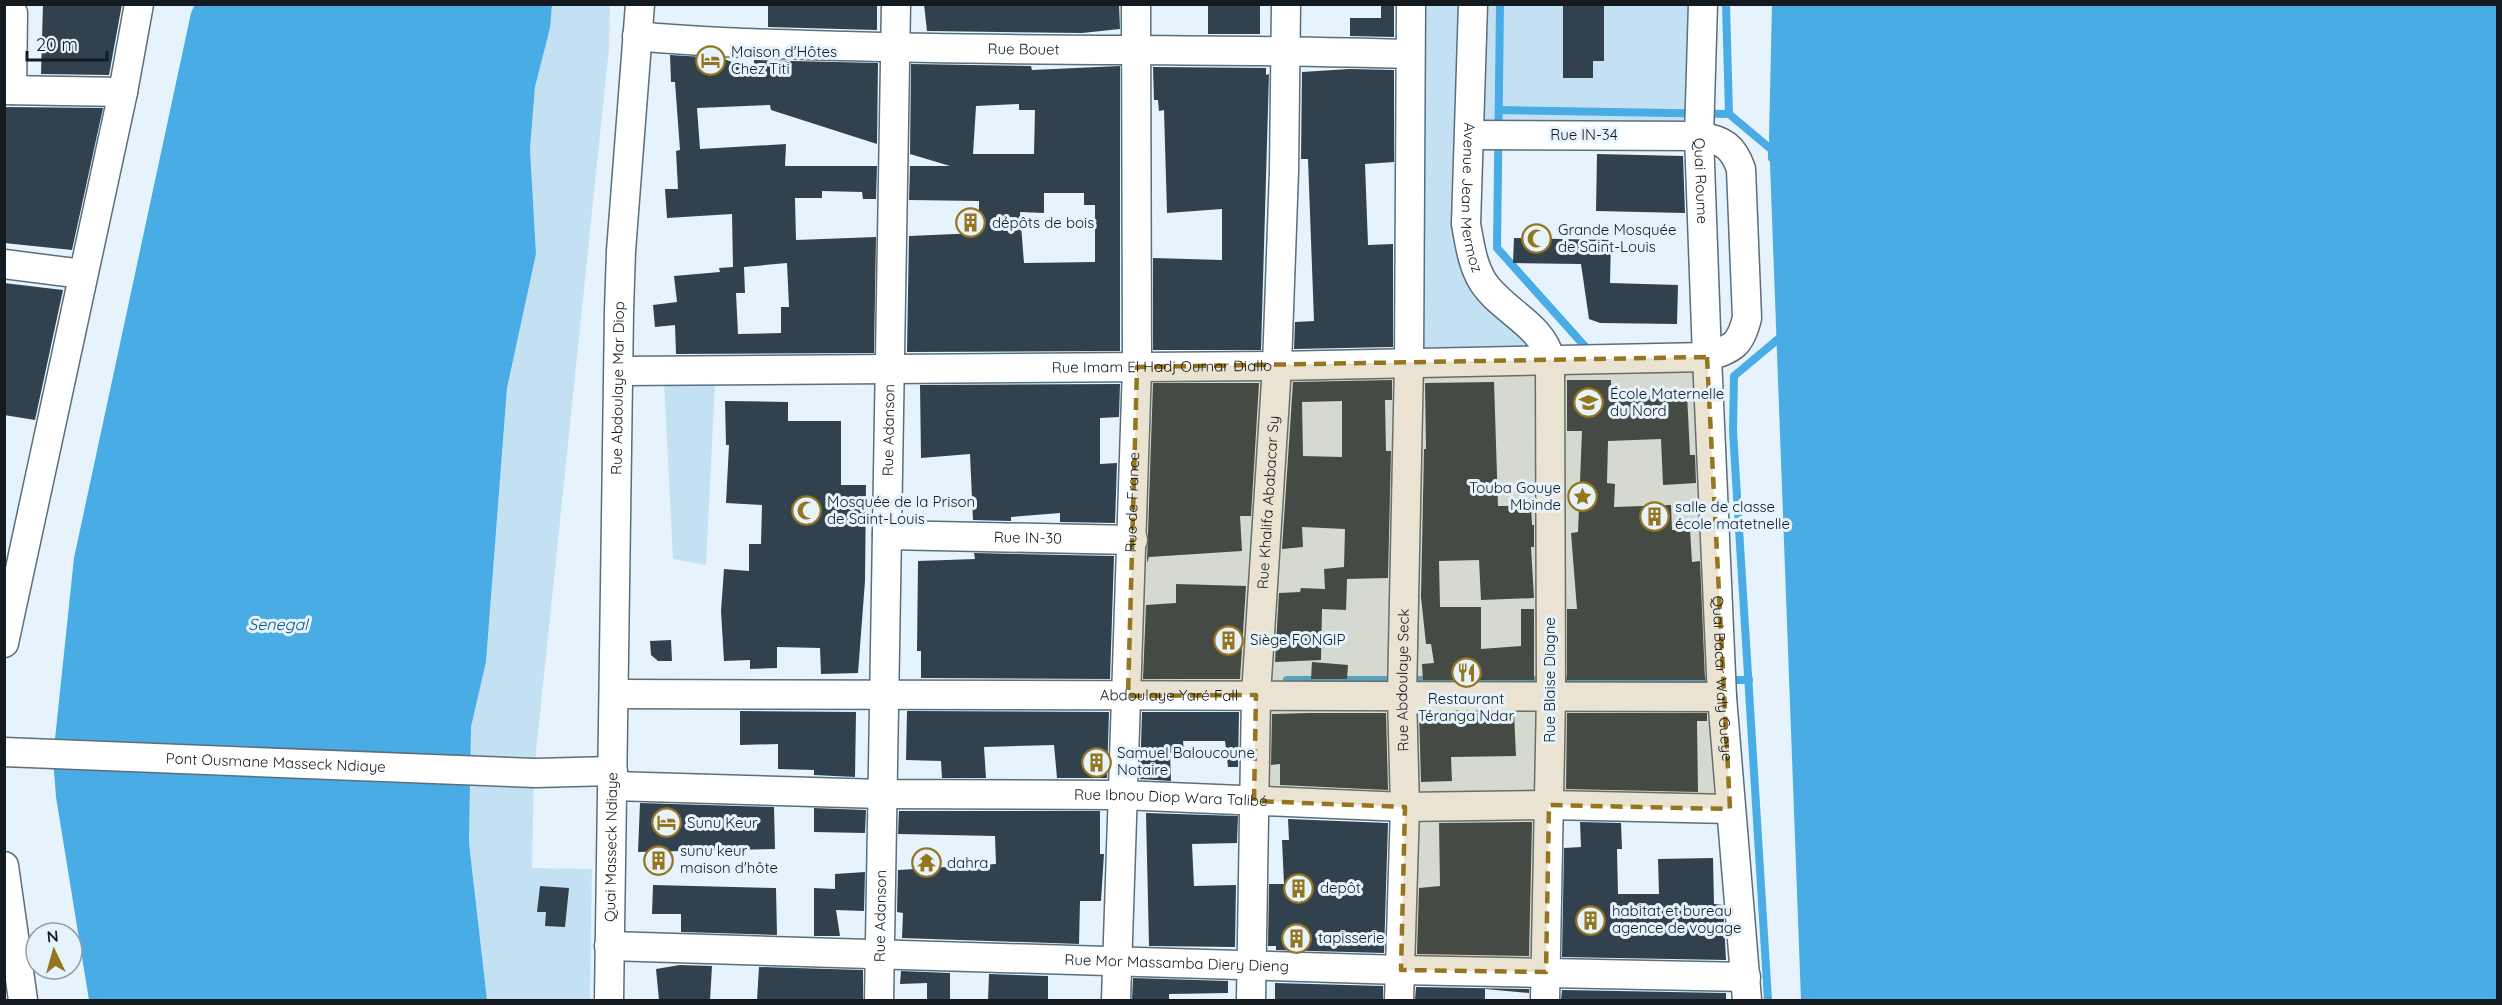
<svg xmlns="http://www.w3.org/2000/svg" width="2502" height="1005" font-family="Quicksand,sans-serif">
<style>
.green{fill:#c4e1f4}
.water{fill:#49ace5}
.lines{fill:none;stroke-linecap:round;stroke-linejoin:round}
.stream{stroke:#49ace5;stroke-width:8}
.building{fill:#31424e;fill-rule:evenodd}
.minor-casing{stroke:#5b6e7b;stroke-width:31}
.minor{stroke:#fff;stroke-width:28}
.marked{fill:#95751d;fill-opacity:0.2;stroke:#95751d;stroke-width:4.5;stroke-dasharray:12 8;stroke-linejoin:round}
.labels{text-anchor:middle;stroke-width:6;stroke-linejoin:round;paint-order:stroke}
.street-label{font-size:15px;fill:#131b20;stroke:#e6f3fc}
.poi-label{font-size:15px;fill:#131b20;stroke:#e6f3fc;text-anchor:start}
.water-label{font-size:16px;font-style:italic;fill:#06567c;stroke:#e6f3fc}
</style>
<rect width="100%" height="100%" fill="#e6f3fc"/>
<g class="green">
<polygon points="552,5 610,5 609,48 534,772 532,868 592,869 590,1000 487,1000 469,843 471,727 486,662 507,388 536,254 530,149 535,87 550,28"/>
<polygon points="1420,5 1463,5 1459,261 1467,281 1544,353 1416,354"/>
<polygon points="1488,5 1692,5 1686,127 1484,123"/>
<polygon points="664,381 715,382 706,565 673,559"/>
</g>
<g class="water">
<polygon points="195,4 552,5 550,28 535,87 530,149 536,254 507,388 486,662 471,727 469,843 487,1000 89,1000 56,797 53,758 74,558 191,13"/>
<polygon points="1772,5 2497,5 2497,1000 1801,1000 1769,137"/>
</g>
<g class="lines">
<g class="stream">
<polyline points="1500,4 1497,248 1590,352"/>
<polyline points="1726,4 1729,114 1772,150 1772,158"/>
<polyline points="1499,110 1729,114"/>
<polyline points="1287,680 1749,680"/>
<polyline points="1768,1000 1733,431 1734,376 1783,335"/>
</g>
</g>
<g class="building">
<polygon points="43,4 122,4 109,75 41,74"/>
<polygon points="768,4 877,4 877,30 768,27"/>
<polygon points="924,4 1119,4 1120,29 1082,33 927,31"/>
<rect x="1208" y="4" width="52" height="30"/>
<polygon points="1381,4 1394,4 1394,37 1350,36 1350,18 1381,18"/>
<polygon points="1563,4 1604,4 1604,61 1593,61 1593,78 1563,78"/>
<path d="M670 55 721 58 754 70V60L878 63 877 144 771 110 770 105 697 108 700 149 786 144 785 166H877L876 199H863L862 192 822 191V198H795L796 240 876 237 874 353 676 354 675 325 655 327 653 305 677 302 674 276 720 272 719 268 733 267 732 214 667 218 665 189H678L676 151 680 150 675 82H671ZM787 263 789 307H781V333L738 334 736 293H745L744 267Z"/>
<path d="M911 64 1031 66 1032 70 1120 66V351L907 352 909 236 979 233V201L909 200 910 166H950L910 154ZM1019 104V110H1035L1034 154H973L976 106ZM1044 193H1084V205H1095V262L1024 263 1020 212 1044 213Z"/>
<polygon points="1153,67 1266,68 1266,75 1269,74 1261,350 1153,350 1153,258 1222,260 1222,209 1167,213 1164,110 1159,111 1158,100 1154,100"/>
<polygon points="1349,69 1394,70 1394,162 1365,164 1368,245 1393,244 1393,347 1294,349 1295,322 1314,321 1308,159 1301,159 1302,72"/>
<polygon points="4,107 103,108 72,250 4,243"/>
<polygon points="1597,154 1683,156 1685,213 1596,211"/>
<polygon points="1514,238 1611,240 1610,283 1678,285 1677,324 1600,323 1589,319 1581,264 1513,263"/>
<polygon points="4,283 63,290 35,420 4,415"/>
<path d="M1392 380V400H1385L1386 451H1391L1388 578 1347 579 1346 610 1322 609 1321 660 1275 662 1279 593 1300 592 1301 588 1325 589 1324 569 1344 567 1345 529 1302 527 1303 547 1282 549 1293 382ZM1342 401V457L1303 456 1302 402Z"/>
<polygon points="1567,380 1611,380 1611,398 1687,394 1690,455 1695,455 1696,483 1663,485 1661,439 1608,441 1607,483 1615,484 1614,507 1671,505 1672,530 1690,530 1692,562 1700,561 1705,680 1567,680 1567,609 1577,609 1571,533 1578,532 1582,431 1567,431"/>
<polygon points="1494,382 1498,506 1531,506 1532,525 1534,525 1534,547 1531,547 1534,598 1481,600 1479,560 1439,561 1440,607 1481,607 1481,649 1521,646 1521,609 1534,609 1534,680 1423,680 1422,664 1434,663 1431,644 1426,644 1421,597 1424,449 1426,449 1425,383"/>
<polygon points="1153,383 1259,383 1251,516 1240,516 1242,551 1149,557 1147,563"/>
<polygon points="1120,384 1119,417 1100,418 1100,464 1117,463 1115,523 1060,522 1060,513 1011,517 1011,521 973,520 970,454 921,458 920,385"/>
<polygon points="725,401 788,402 788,421 841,421 841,485 866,485 865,581 858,673 821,674 820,648 777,647 777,668 750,669 750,660 724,661 721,611 724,569 749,571 749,544 761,544 762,505 726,503 729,445 726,445"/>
<polygon points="974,553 1114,556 1110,679 921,678 921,651 917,651 918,561 975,559"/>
<polygon points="1176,584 1246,586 1240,679 1143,679 1146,605 1176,603"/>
<polygon points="671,640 672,661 658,661 651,655 650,641"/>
<polygon points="1312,662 1348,665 1347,679 1311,679"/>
<polygon points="740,711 856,712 855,777 814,775 814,770 778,769 778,744 740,745"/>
<polygon points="907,711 1109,712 1107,778 1057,778 1054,745 984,747 986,778 942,778 941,761 906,760"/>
<polygon points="1142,712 1239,712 1238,767 1228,767 1225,741 1183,741 1184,751 1170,753 1171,781 1140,779"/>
<polygon points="1309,713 1386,713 1388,790 1280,785 1280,764 1271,765 1272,714"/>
<polygon points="1419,713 1514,713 1516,756 1451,757 1452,781 1421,782"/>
<polygon points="1567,713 1707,713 1707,721 1697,721 1698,792 1566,789"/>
<polygon points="640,803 774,807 775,849 638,852"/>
<polygon points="814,808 866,810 865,833 814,832"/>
<polygon points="899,811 1100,811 1100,854 1104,854 1101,901 1080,901 1079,944 902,938 903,913 897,912 898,870 996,864 995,836 898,834"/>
<polygon points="1146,813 1238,816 1237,843 1192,844 1194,886 1236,885 1235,947 1149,946"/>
<polygon points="1288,819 1388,823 1384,953 1276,950 1276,946 1268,946 1269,884 1284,884 1282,840 1289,840"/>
<polygon points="1532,822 1529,956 1417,954 1419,888 1440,886 1439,823"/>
<polygon points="1580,822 1621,823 1622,849 1617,849 1618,894 1659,894 1658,859 1713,858 1714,904 1723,905 1726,960 1562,957 1564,848 1581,847"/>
<polygon points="865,872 864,911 836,910 840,936 814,936 814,888 835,889 835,874"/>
<polygon points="653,885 776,888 777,935 681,932 681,914 652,914"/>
<polygon points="540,886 569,888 565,927 545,926 546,912 537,912"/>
<polygon points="680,965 712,966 710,1000 659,1000 656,969"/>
<polygon points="759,967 863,970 863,1000 757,1000"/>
<polygon points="901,971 950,973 950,1000 927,1000 927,983 900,984"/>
<polygon points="989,974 1048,976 1048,1000 988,1000"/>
<polygon points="1133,978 1228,981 1228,993 1169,994 1169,1000 1132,1000"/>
<polygon points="1275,983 1383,986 1383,1000 1275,1000"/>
<polygon points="1416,987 1529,989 1529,993 1485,989 1485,1000 1415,1000"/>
<polygon points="1562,990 1726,993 1726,1000 1561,1000"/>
</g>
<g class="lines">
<defs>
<g id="minor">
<path id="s1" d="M1473 4 1466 224C1470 245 1472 264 1483 282 1502 311 1543 325 1550 359L1551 696 1545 1000"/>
<path id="s2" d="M1703 4 1699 136 1707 357 1722 697 1747 1000"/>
<path id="s3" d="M637 36C707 43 776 44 846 46 1034 52 1222 48 1409 54"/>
<polyline points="4,90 123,92"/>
<polyline points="12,90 13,13"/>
<polyline points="4,264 83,274"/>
<path id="s4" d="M619 371 1277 366 1707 357C1733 348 1740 346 1747 318L1741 169C1733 146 1723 140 1699 136L1470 135"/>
<path id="s5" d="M887 535 1133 540"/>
<polyline points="4,643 123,92 139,4"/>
<path id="s6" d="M615 694 1722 697"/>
<path id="s7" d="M4 752 535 773 613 771"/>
<path id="s8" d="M613 786 882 794 1121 795 1405 807 1549 805 1730 809"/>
<polyline points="4,866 23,1000"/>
<path id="s9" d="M609 946 1401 970 1746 977"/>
<path id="s10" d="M609 1000 619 311 621 251 640 4"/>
<path id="s11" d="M879 1000 896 4"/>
<path id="s12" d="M1116 1000 1137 367 1136 4"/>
<path id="s13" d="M1251 1000 1256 695 1277 366 1284 171 1286 4"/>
<path id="s14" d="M1399 1000 1405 807 1402 696 1409 362 1411 4"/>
</g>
</defs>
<use href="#minor" class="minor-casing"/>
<use href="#minor" class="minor"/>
</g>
<path class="marked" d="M1707 357 1730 809 1549 805 1546 972 1401 970 1405 807 1254 801 1256 695 1128 696 1137 367Z"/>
<defs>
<symbol id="hotel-ring" viewBox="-11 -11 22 22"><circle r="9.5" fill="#e6f3fc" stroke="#95751d" stroke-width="1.5"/><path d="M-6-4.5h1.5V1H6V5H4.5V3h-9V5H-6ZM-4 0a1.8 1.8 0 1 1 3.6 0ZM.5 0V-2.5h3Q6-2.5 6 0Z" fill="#95751d"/></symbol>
<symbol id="building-ring" viewBox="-11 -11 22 22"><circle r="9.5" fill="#e6f3fc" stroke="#95751d" stroke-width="1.5"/><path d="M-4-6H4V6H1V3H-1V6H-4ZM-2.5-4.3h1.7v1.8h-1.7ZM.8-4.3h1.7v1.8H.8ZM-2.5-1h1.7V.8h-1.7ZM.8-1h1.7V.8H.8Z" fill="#95751d"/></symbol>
<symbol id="mosque-ring" viewBox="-11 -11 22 22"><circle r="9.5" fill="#e6f3fc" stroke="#95751d" stroke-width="1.5"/><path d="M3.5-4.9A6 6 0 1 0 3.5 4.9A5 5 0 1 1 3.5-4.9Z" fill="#95751d"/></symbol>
<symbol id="school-ring" viewBox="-11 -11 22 22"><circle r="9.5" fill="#e6f3fc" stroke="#95751d" stroke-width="1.5"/><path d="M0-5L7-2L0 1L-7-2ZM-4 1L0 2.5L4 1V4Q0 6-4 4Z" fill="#95751d"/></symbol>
<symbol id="sight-ring" viewBox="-11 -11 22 22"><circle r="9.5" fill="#e6f3fc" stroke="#95751d" stroke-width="1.5"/><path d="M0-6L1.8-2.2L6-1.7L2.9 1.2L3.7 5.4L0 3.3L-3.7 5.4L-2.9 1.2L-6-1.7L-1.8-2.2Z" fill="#95751d"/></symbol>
<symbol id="restaurant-ring" viewBox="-11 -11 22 22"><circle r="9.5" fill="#e6f3fc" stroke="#95751d" stroke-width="1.5"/><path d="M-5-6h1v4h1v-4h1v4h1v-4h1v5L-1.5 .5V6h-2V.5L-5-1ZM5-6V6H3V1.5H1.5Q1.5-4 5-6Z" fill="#95751d"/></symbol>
<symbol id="temple-ring" viewBox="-11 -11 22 22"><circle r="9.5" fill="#e6f3fc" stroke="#95751d" stroke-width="1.5"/><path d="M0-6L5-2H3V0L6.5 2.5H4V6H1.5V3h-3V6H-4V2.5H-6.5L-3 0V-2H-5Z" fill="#95751d"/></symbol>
</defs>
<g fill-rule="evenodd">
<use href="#hotel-ring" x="694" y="44" width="33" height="33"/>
<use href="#building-ring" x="954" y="206" width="33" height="33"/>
<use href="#mosque-ring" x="1520" y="222" width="33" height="33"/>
<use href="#school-ring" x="1572" y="386" width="33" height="33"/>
<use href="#sight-ring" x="1566" y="480" width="33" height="33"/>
<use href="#mosque-ring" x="790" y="494" width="33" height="33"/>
<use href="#building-ring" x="1638" y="500" width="33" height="33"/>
<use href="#building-ring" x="1212" y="624" width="33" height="33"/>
<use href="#restaurant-ring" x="1450" y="656" width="33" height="33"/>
<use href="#building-ring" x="1080" y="746" width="33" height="33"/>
<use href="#hotel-ring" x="650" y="806" width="33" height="33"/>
<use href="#building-ring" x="642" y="844" width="33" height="33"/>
<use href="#temple-ring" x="910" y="846" width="33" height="33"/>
<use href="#building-ring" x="1282" y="872" width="33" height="33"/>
<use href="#building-ring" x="1574" y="904" width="33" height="33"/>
<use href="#building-ring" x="1280" y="922" width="33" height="33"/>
</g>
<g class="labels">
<g class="street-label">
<text dy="5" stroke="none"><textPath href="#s3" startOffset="387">Rue Bouet</textPath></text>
<text x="1584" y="140">Rue IN-34</text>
<text dy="5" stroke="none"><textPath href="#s2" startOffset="177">Quai Roume</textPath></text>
<text dy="5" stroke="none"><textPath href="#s1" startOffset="194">Avenue Jean Mermoz</textPath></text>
<text dy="5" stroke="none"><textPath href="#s4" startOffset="543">Rue Imam El Hadj Oumar Diallo</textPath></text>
<text dy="5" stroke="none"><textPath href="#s10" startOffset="612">Rue Abdoulaye Mar Diop</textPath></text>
<text dy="5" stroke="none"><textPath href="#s11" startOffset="570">Rue Adanson</textPath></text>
<text dy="5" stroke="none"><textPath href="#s12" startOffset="498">Rue de France</textPath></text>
<text dy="5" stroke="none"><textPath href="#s13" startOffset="498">Rue Khalifa Ababacar Sy</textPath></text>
<text dy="5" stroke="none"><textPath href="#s5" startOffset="141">Rue IN-30</textPath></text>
<text dy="5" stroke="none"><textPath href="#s2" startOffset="675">Quai Bacar Waly Gueye</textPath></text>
<text transform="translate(1550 680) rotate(-90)" y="5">Rue Blaise Diagne</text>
<text dy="5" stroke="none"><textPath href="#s14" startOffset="320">Rue Abdoulaye Seck</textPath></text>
<text dy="5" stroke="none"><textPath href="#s6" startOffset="554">Abdoulaye Yaré Fall</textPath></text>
<text dy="5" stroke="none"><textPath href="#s7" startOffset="272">Pont Ousmane Masseck Ndiaye</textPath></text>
<text dy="5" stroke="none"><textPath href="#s8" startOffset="558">Rue Ibnou Diop Wara Talibé</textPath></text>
<text dy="5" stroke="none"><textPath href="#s10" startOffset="153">Quai Masseck Ndiaye</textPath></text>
<text dy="5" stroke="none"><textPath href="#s11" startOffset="84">Rue Adanson</textPath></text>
<text dy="5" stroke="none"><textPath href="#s9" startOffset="568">Rue Mor Massamba Diery Dieng</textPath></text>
</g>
<g class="poi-label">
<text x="731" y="57">Maison d'Hôtes<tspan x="731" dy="17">Chez Titi</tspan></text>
<text x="992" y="228">dépôts de bois</text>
<text x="1558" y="235">Grande Mosquée<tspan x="1558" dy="17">de Saint-Louis</tspan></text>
<text x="1610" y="399">École Maternelle<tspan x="1610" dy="17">du Nord</tspan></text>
<text x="1561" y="493" text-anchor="end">Touba Gouye<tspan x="1561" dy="17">Mbinde</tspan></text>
<text x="827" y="507">Mosquée de la Prison<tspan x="827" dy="17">de Saint-Louis</tspan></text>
<text x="1675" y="512">salle de classe<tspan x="1675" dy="17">école matetnelle</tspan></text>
<text x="1250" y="645">Siège FONGIP</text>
<text x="1466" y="704" text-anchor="middle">Restaurant<tspan x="1466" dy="17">Téranga Ndar</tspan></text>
<text x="1117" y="758">Samuel Baloucoune<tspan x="1117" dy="17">Notaire</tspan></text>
<text x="687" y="828">Sunu Keur</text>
<text x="680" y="856">sunu keur<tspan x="680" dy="17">maison d'hôte</tspan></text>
<text x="947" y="868">dahra</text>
<text x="1320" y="893">depôt</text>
<text x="1612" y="916">habitat et bureau<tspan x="1612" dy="17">agence de voyage</tspan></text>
<text x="1318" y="943">tapisserie</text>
</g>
<g class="water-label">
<text x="278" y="630">Senegal</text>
</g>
</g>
<rect width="2502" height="1005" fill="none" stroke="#131b20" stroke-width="12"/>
<g transform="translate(54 951) rotate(355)"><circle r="28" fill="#e6f3fc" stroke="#929da4" stroke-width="1.5"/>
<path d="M0-4.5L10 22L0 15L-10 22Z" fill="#95751d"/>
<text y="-9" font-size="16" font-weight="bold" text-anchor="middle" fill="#131b20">N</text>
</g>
<path d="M27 51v9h80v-9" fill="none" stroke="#131b20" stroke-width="3"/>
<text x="36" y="51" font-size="18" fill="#131b20" stroke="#e6f3fc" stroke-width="4.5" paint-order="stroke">20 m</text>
</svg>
